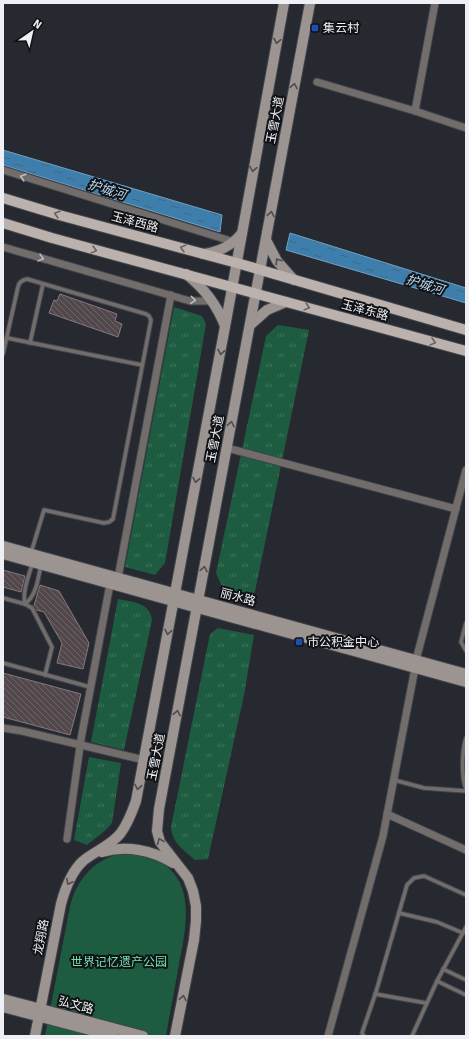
<svg xmlns="http://www.w3.org/2000/svg" width="469" height="1039" font-family="Signika,'Noto Sans SC',sans-serif">
<style>
.grass{fill:url(#grass-tufts)}
.park{fill:#1d5c40}
.water{fill:url(#water-ripples);stroke:#72a0c2}
.building{fill:url(#building-back-hatch);stroke:#84797d}
.lines{fill:none;stroke-linecap:round;stroke-linejoin:round}
.lane-casing{stroke:#42454c;stroke-width:5.5}
.street-casing{stroke:#42454c;stroke-width:9}
.secondary-casing{stroke:#42454c;stroke-width:12}
.primary-casing{stroke:#42454c;stroke-width:12}
.lane{stroke:#726d6b;stroke-width:3.5}
.street{stroke:#726d6b;stroke-width:7}
.secondary{stroke:#9b9491;stroke-width:10}
.primary{stroke:#bbb2ae;stroke-width:10}
.oneway{stroke:#4f4c4d}
.oneway2{stroke:#bcbcbe}
.oneway3{stroke:#666262}
.transit-dot{fill:#1a4fb4;stroke:#101215;stroke-width:1.5}
.labels{text-anchor:middle;stroke-width:4;stroke-linejoin:round;paint-order:stroke}
.poi-label{font-size:12px;fill:#eef0f5;stroke:#101215;text-anchor:start}
.street-label{font-size:12px;fill:#eef0f5;stroke:#101215}
.park-label{font-size:12px;fill:#73e1ac;stroke:#101215}
.water-label{font-size:13px;font-style:italic;fill:#b9daf4;stroke:#101215}
</style>
<defs>
<pattern id="grass-tufts" width="24" height="20" patternUnits="userSpaceOnUse"><rect width="24" height="20" fill="#1d5c40"/><path d="M3 7l-1-3M5 7V3M7 7l1-3M15 17l-1-3M17 17v-4M19 17l1-3" fill="none" stroke="#3e745c"/></pattern>
<pattern id="water-ripples" width="26" height="14" patternUnits="userSpaceOnUse"><rect width="26" height="14" fill="#3d7eac"/><path d="M2 4q2-2 4 0t4 0M15 11q2-2 4 0t4 0" fill="none" stroke="#426680"/></pattern>
<pattern id="building-back-hatch" width="6" height="6" patternUnits="userSpaceOnUse"><rect width="6" height="6" fill="#52484c"/><path d="M-1 5l2 2M0 0l6 6M5-1l2 2" fill="none" stroke="#6b6366"/></pattern>
</defs>
<rect width="100%" height="100%" fill="#262930"/>
<g class="grass">
<polygon points="174,307 202,316 206,324 165,563 155,575 125,567"/>
<polygon points="278,325 309,330 253,601 226,595 216,573 266,336"/>
<path d="M118 599C132 602 150 602 152 620L124 750 91 742Z"/>
<path d="M218 628 254 635 244 695 208 859 195 860C184 850 172 843 171 827L210 634Z"/>
<polygon points="89,757 121,763 112,823 107,829 87,845 74,840"/>
</g>
<path class="park" d="M123 853C130 854 140 853 147 856 198 873 187 923 179 964 175 988 170 1012 166 1036H45L70 906C77 879 94 859 123 853Z"/>
<g class="water">
<polygon points="3,150 222,215 220,232 3,165"/>
<polygon points="290,233 466,288 466,303 286,250"/>
</g>
<g class="building">
<polygon points="60,294 117,314 115,321 122,324 118,337 49,313 54,300 57,301"/>
<polygon points="3,570 25,576 21,592 3,587"/>
<polygon points="40,585 59,591 89,643 83,669 57,663 62,643 44,612 33,609"/>
<polygon points="3,673 81,694 70,735 3,717"/>
</g>
<g class="lines">
<defs>
<g id="lane">
<polyline points="7,338 142,365"/>
<polyline points="30,343 43,284"/>
<path d="M3 354 18 287C19 282 22 280 27 279L146 314 149 316 151 320 113 519 109 522 104 523 44 510 31 553"/>
<polyline points="3,598 25,604 32,608 52,647 45,675"/>
<path d="M25 604C37 595 38 578 41 565"/>
<path d="M25 604C22 591 29 576 32 564"/>
<polyline points="466,623 461,642 466,651"/>
<polyline points="3,663 90,687"/>
<path d="M466 738C462 750 461 777 466 789"/>
<polyline points="394,780 424,788 466,791"/>
<polyline points="399,913 437,922 463,933"/>
<polyline points="443,969 466,980"/>
<polyline points="437,981 466,995"/>
<polyline points="375,994 426,1003"/>
<polyline points="364,1036 362,1033 376,992 407,885 414,878 424,876 466,895"/>
<polyline points="412,1036 437,981 466,927"/>
</g>
<g id="street">
<polyline points="317,82 415,111 435,3"/>
<polyline points="415,111 466,128"/>
<polyline points="3,170 234,242"/>
<polyline points="3,247 190,301 212,301"/>
<polyline points="227,448 456,509"/>
<polyline points="118,578 171,295"/>
<polyline points="416,660 466,470"/>
<polyline points="3,728 22,731 144,760"/>
<polyline points="387,814 466,850"/>
<polyline points="67,839 81,739 110,584"/>
<polyline points="328,1036 383,836 415,668"/>
</g>
<g id="secondary">
<polyline points="266,240 277,261 294,280"/>
<path d="M203 254C219 252 232 246 242 233"/>
<path d="M186 274C204 288 217 305 225 326"/>
<polyline points="250,325 267,310 286,302"/>
<polyline points="3,546 466,674"/>
<polyline points="3,554 466,682"/>
<path d="M102 852C126 845 152 850 173 863"/>
<polyline points="3,999 143,1036"/>
<polyline points="3,1007 113,1036"/>
<path d="M35 1036 61 904C65 889 71 872 83 861 95 851 110 846 120 834 128 824 132 812 136 801L227 316 284 3"/>
<polyline points="175,1036 194,940 196,921 196,906 193,891 188,878 160,842 157,831 159,809 310,3"/>
</g>
<g id="primary">
<polyline points="3,198 59,215 237,263 466,330"/>
<polyline points="3,223 52,238 466,351"/>
</g>
</defs>
<use href="#lane" class="lane-casing"/>
<use href="#street" class="street-casing"/>
<use href="#secondary" class="secondary-casing"/>
<use href="#primary" class="primary-casing"/>
<use href="#lane" class="lane"/>
<use href="#street" class="street"/>
<use href="#secondary" class="secondary"/>
<use href="#primary" class="primary"/>
</g>
<defs><path id="oneway-chevron" d="M-2-3.5L2.5 0L-2 3.5" fill="none" stroke-width="1.6" stroke-linecap="round" stroke-linejoin="round"/></defs>
<g class="oneway">
<use href="#oneway-chevron" transform="translate(277 41) rotate(101)"/>
<use href="#oneway-chevron" transform="translate(294 86) rotate(-79)"/>
<use href="#oneway-chevron" transform="translate(253 169) rotate(100)"/>
<use href="#oneway-chevron" transform="translate(271 214) rotate(-80)"/>
<use href="#oneway-chevron" transform="translate(278 261) rotate(-124)"/>
<use href="#oneway-chevron" transform="translate(221 352) rotate(101)"/>
<use href="#oneway-chevron" transform="translate(231 424) rotate(-79)"/>
<use href="#oneway-chevron" transform="translate(196 480) rotate(101)"/>
<use href="#oneway-chevron" transform="translate(204 569) rotate(-79)"/>
<use href="#oneway-chevron" transform="translate(168 632) rotate(101)"/>
<use href="#oneway-chevron" transform="translate(177 713) rotate(-79)"/>
<use href="#oneway-chevron" transform="translate(138 787) rotate(101)"/>
<use href="#oneway-chevron" transform="translate(160 841) rotate(-112)"/>
<use href="#oneway-chevron" transform="translate(69 882) rotate(117)"/>
<use href="#oneway-chevron" transform="translate(183 998) rotate(-79)"/>
</g>
<g class="oneway2">
<use href="#oneway-chevron" transform="translate(23 177) rotate(-163)"/>
<use href="#oneway-chevron" transform="translate(41 258) rotate(15)"/>
<use href="#oneway-chevron" transform="translate(193 300) rotate(5)"/>
</g>
<g class="oneway3">
<use href="#oneway-chevron" transform="translate(57 214) rotate(-164)"/>
<use href="#oneway-chevron" transform="translate(183 248) rotate(-165)"/>
<use href="#oneway-chevron" transform="translate(94 250) rotate(15)"/>
<use href="#oneway-chevron" transform="translate(307 307) rotate(15)"/>
<use href="#oneway-chevron" transform="translate(433 342) rotate(15)"/>
</g>
<g class="transit-dot">
<rect x="311" y="24" width="8" height="8" rx="2"/>
<rect x="295" y="638" width="8" height="8" rx="2"/>
</g>
<g class="labels">
<g class="poi-label">
<text x="323" y="32">集云村</text>
<text x="307" y="646">市公积金中心</text>
</g>
<g class="street-label">
<text transform="translate(275 120) rotate(-79)" y="4">玉雪大道</text>
<text transform="translate(135 222) rotate(15)" y="4">玉泽西路</text>
<text transform="translate(365 310) rotate(15)" y="4">玉泽东路</text>
<text transform="translate(215 439) rotate(-79)" y="4">玉雪大道</text>
<text transform="translate(238 597) rotate(15)" y="4">丽水路</text>
<text transform="translate(156 757) rotate(-79)" y="4">玉雪大道</text>
<text transform="translate(41 937) rotate(-79)" y="4">龙翔路</text>
<text transform="translate(76 1005) rotate(15)" y="4">弘文路</text>
</g>
<g class="park-label">
<text x="119" y="966">世界记忆遗产公园</text>
</g>
<g class="water-label">
<text transform="translate(107 189) rotate(17)" y="5">护城河</text>
<text transform="translate(425 284) rotate(17)" y="5">护城河</text>
</g>
</g>
<rect width="469" height="1039" fill="none" stroke="#eef0f5" stroke-width="8"/>
<g transform="translate(32 32) rotate(34)" stroke="#101215" stroke-width="3" paint-order="stroke">
<path d="M0-3L7 15L0 10L-7 15Z" fill="#eef0f5"/>
<text y="-6" font-size="11" font-weight="bold" text-anchor="middle" fill="#eef0f5">N</text>
</g>
</svg>
